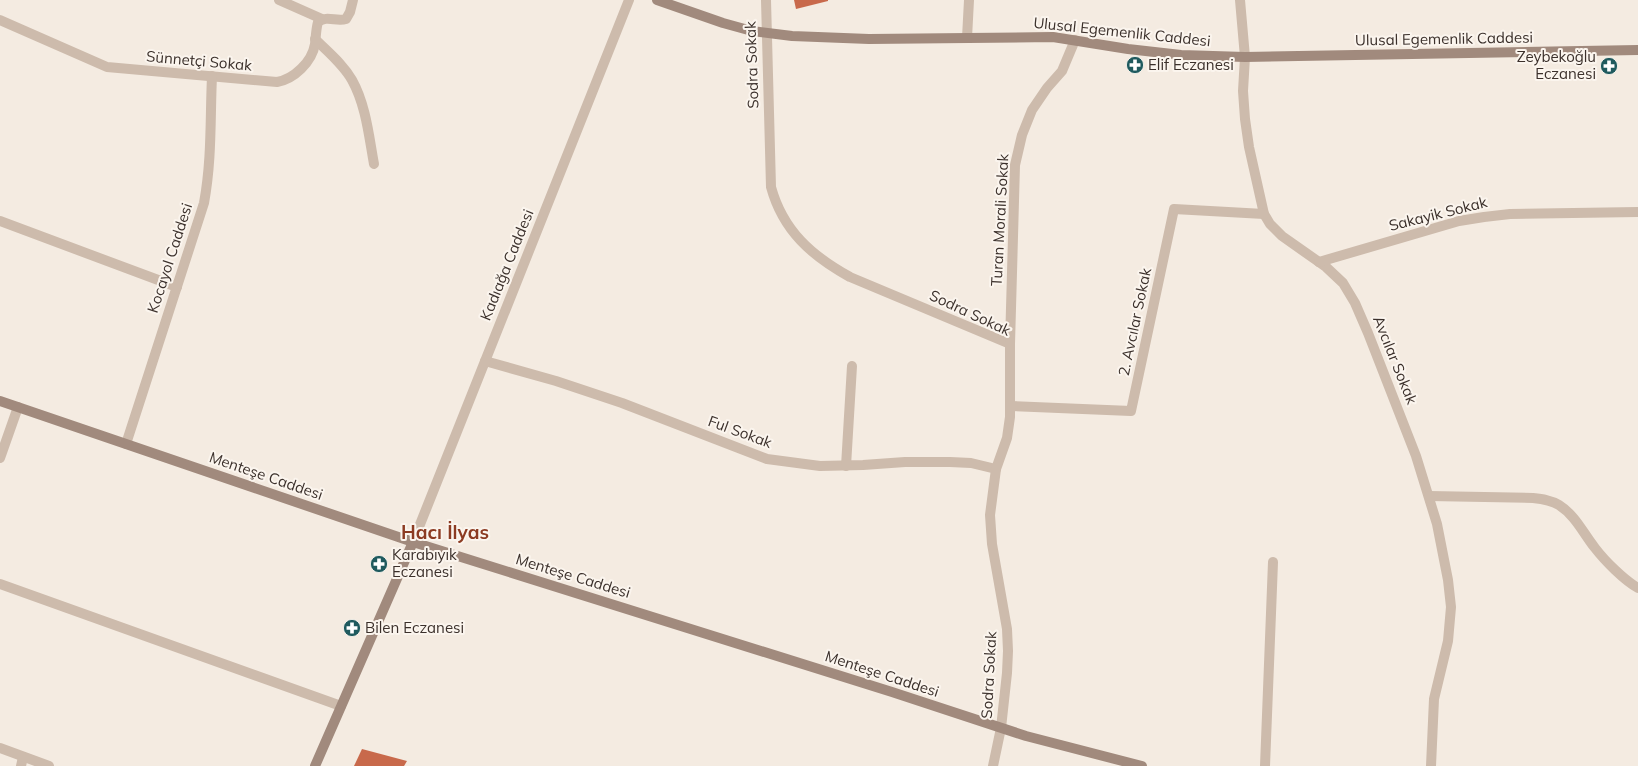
<svg xmlns="http://www.w3.org/2000/svg" width="1638" height="766" font-family="Mulish,sans-serif">
<style>
.building{fill:#c8694b}
.lines{fill:none;stroke-linecap:round;stroke-linejoin:round}
.lane{stroke:#cdbbac;stroke-width:10}
.street{stroke:#cdbbac;stroke-width:10}
.secondary{stroke:#a18a7d;stroke-width:10}
.labels{text-anchor:middle;stroke-width:4;stroke-linejoin:round;paint-order:stroke}
.street-label{font-size:15px;fill:#3b302b;stroke:#fbf5ee}
.poi-label{font-size:15px;fill:#3b302b;stroke:#fbf5ee;text-anchor:start}
.district-label{font-size:19px;font-weight:bold;fill:#8c3b22;stroke:#fbf5ee}
</style>
<rect width="100%" height="100%" fill="#f4ebe1"/>
<g class="building">
<polygon points="794,0 828,0 828,1 796,9"/>
<polygon points="362,749 407,761 404,766 354,766"/>
</g>
<g class="lines">
<g class="lane">
<path d="M315 39C328 52 343 64 352 80 366 105 369 137 374 164"/>
<polyline points="0,221 177,287"/>
<polyline points="21,766 23,757"/>
<polyline points="1265,766 1273,562"/>
</g>
<g class="street">
<polyline points="279,0 322,19"/>
<path d="M766 0 771 187C783 231 812 256 850 277L1010 344"/>
<polyline points="1240,0 1245,57 1243,91 1245,119 1249,147 1264,214 1270,224 1282,236 1326,267 1343,283 1355,303 1368,333 1416,456 1437,524 1448,580 1451,607 1448,641 1434,699 1431,766"/>
<path d="M0 20 107 67 277 82C294 79 312 62 315 44 316 36 316 29 318 22 327 15 336 22 346 19L350 12 353 0"/>
<polyline points="967,38 969,0"/>
<polyline points="1319,262 1459,221 1484,217 1510,214 1638,212"/>
<polyline points="485,361 556,381 622,403 767,459 820,466 863,465 905,462 950,462 971,463 996,469"/>
<polyline points="1010,406 1131,411 1174,209 1264,214"/>
<path d="M126 444 204 203C212 159 210 120 212 76"/>
<polyline points="0,458 18,407"/>
<polyline points="846,466 852,366"/>
<path d="M1429 496 1533 498C1542 499 1551 500 1559 505 1576 516 1583 533 1595 548 1605 561 1624 580 1638 588"/>
<polyline points="413,542 629,0"/>
<polyline points="0,584 341,706"/>
<polyline points="0,748 49,766"/>
<polyline points="993,766 1001,728 1007,673 1008,651 1007,629 992,544 990,515 996,469 1007,438 1010,417 1010,344 1015,165 1022,135 1032,110 1047,88 1062,71 1075,40"/>
</g>
<g class="secondary">
<polyline points="657,0 723,23 752,31 792,36 869,39 1053,37 1128,49 1181,55 1245,57 1638,50"/>
<polyline points="0,401 413,542 892,692 1026,736 1142,766"/>
<polyline points="315,766 413,542"/>
</g>
</g>
<defs>
<symbol id="pharmacy-disc" viewBox="-11 -11 22 22"><circle r="9.5" fill="#1f5a5e" stroke="#fbf5ee"/><path d="M-2-6h4v4h4v4h-4v4h-4v-4h-4v-4h4Z" fill="#fff"/></symbol>
</defs>
<g fill-rule="evenodd">
<use href="#pharmacy-disc" x="1125" y="55" width="20" height="20"/>
<use href="#pharmacy-disc" x="1599" y="56" width="20" height="20"/>
<use href="#pharmacy-disc" x="369" y="554" width="20" height="20"/>
<use href="#pharmacy-disc" x="342" y="618" width="20" height="20"/>
</g>
<g class="labels">
<g class="street-label">
<text transform="translate(1122 32) rotate(6)" y="5">Ulusal Egemenlik Caddesi</text>
<text transform="translate(1444 39) rotate(-1)" y="5">Ulusal Egemenlik Caddesi</text>
<text transform="translate(199 61) rotate(5)" y="5">Sünnetçi Sokak</text>
<text transform="translate(752 65) rotate(-92)" y="5">Sodra Sokak</text>
<text transform="translate(1438 214) rotate(-14)" y="5">Sakayik Sokak</text>
<text transform="translate(1000 220) rotate(-87)" y="5">Turan Morali Sokak</text>
<text transform="translate(170 258) rotate(-72)" y="5">Kocayol Caddesi</text>
<text transform="translate(507 265) rotate(-68)" y="5">Kadıağa Caddesi</text>
<text transform="translate(970 313) rotate(25)" y="5">Sodra Sokak</text>
<text transform="translate(1135 322) rotate(-78)" y="5">2. Avcılar Sokak</text>
<text transform="translate(1395 360) rotate(68)" y="5">Avcılar Sokak</text>
<text transform="translate(740 432) rotate(20)" y="5">Ful Sokak</text>
<text transform="translate(266 476) rotate(19)" y="5">Menteşe Caddesi</text>
<text transform="translate(573 576) rotate(17)" y="5">Menteşe Caddesi</text>
<text transform="translate(882 674) rotate(18)" y="5">Menteşe Caddesi</text>
<text transform="translate(989 675) rotate(-87)" y="5">Sodra Sokak</text>
</g>
<g class="poi-label">
<text x="1596" y="62" text-anchor="end">Zeybekoğlu<tspan x="1596" dy="17">Eczanesi</tspan></text>
<text x="1148" y="70">Elif Eczanesi</text>
<text x="392" y="560">Karabıyık<tspan x="392" dy="17">Eczanesi</tspan></text>
<text x="365" y="633">Bilen Eczanesi</text>
</g>
<g class="district-label">
<text x="445" y="539">Hacı İlyas</text>
</g>
</g>
</svg>
